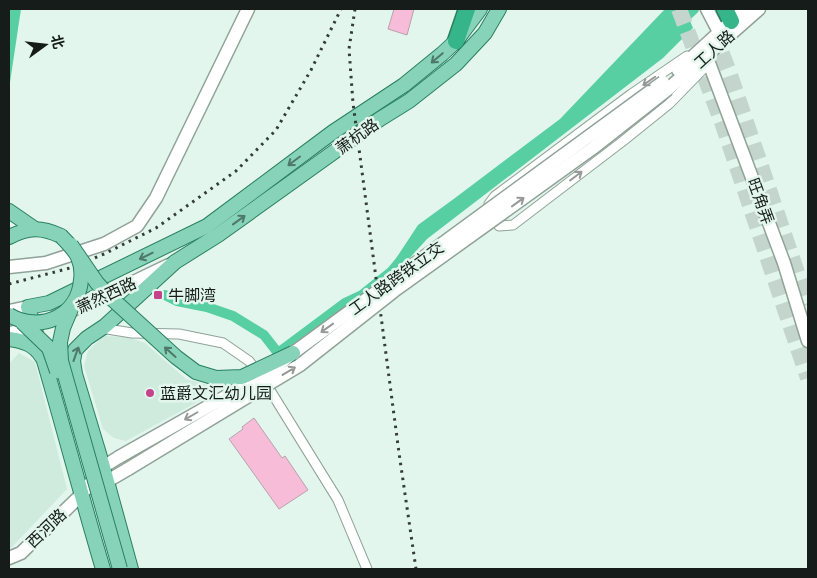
<svg xmlns="http://www.w3.org/2000/svg" width="817" height="578" font-family="Cabin,'Noto Sans SC',sans-serif">
<style>
.built{fill:#cfebde}
.water{fill:#57cfa3}
.lines{fill:none;stroke-linecap:round;stroke-linejoin:round}
.canal{stroke:#57cfa3;stroke-width:10}
.building{fill:#f7bcd7;stroke:#b6a3ab}
.highway-tunnel{stroke:#c3d5cd;stroke-width:16;stroke-dasharray:16 8;stroke-linecap:butt}
.street-casing{stroke:#90a299;stroke-width:11}
.secondary-casing{stroke:#90a299;stroke-width:15}
.primary-casing{stroke:#2a7f62;stroke-width:16}
.highway-casing{stroke:#2a7f62;stroke-width:19}
.street{stroke:#fff;stroke-width:9}
.secondary{stroke:#fff;stroke-width:12}
.primary{stroke:#86d3b9;stroke-width:14}
.highway{stroke:#36b58a;stroke-width:16}
.rail{stroke:#333c38;stroke-width:3;stroke-dasharray:2.5 5;stroke-linecap:butt}
.secondary-bridge-casing{stroke:#90a299;stroke-width:15;stroke-linecap:butt}
.primary-bridge-casing{stroke:#2a7f62;stroke-width:16;stroke-linecap:butt}
.secondary-bridge{stroke:#fff;stroke-width:12}
.primary-bridge{stroke:#86d3b9;stroke-width:14}
.oneway{stroke:#4e7869}
.oneway2{stroke:#969998}
.poi-dot{fill:#c4438b;stroke:#e2f6ed;stroke-width:2}
.labels{text-anchor:middle;stroke-width:5;stroke-linejoin:round;paint-order:stroke}
.street-label{font-size:16px;fill:#151c19;stroke:#e2f6ed}
.poi-label{font-size:16px;fill:#151c19;stroke:#e2f6ed;text-anchor:start}
</style>
<rect width="100%" height="100%" fill="#e2f6ed"/>
<g class="built">
<polygon points="103,336 127,337 145,343 186,379 211,386 203,399 126,441 114,438 103,429 84,366 88,351"/>
<polygon points="19,353 35,362 67,489 11,548 9,549 9,364"/>
</g>
<g class="water">
<polygon points="9,9 21,9 9,89"/>
<polygon points="665,9 685,9 693,28 663,58 427,239 398,271 391,266 418,225 455,198 560,119"/>
</g>
<g class="lines">
<g class="canal">
<polyline points="678,24 694,9"/>
<polyline points="165,295 177,301 207,307 233,316 264,335 278,353 345,303 362,295 391,272 402,259"/>
</g>
</g>
<g class="building">
<polygon points="394,9 414,9 407,35 388,29"/>
<polygon points="254,418 282,458 285,456 308,490 279,509 229,439 243,429 242,427"/>
</g>
<g class="lines">
<g class="highway-tunnel">
<polyline points="679,9 723,125 808,378"/>
<polyline points="713,31 729,72 808,305"/>
</g>
<defs>
<g id="street">
<polyline points="687,56 630,95 495,196 489,204 493,218 499,226 513,225 623,141 669,104 709,63 710,60"/>
<polyline points="101,328 132,333 179,334 223,343 249,361 265,382 338,500 367,569"/>
</g>
<g id="secondary">
<polyline points="707,9 719,32"/>
<polyline points="709,63 784,263 808,341"/>
<polyline points="678,70 745,9"/>
<polyline points="668,89 759,9"/>
<polyline points="9,267 46,263 104,244 137,226 156,198 248,9"/>
<polyline points="9,311 28,307"/>
<polyline points="65,313 90,303 169,265"/>
<polyline points="9,334 34,324"/>
<polyline points="99,486 128,469"/>
<polyline points="9,558 21,553 81,495 103,467 119,457"/>
</g>
<g id="primary">
<polyline points="9,211 35,229"/>
<path d="M9 237C29 227 41 227 61 236"/>
<path d="M9 339C23 341 34 344 42 357"/>
<path d="M103 569C77 482 55 394 28 307L49 303 207 226 333 132 404 85 442 54 456 41 480 9"/>
<polyline points="131,569 103,467 75,374 73,361 75,350 87,338 105,326 175,262 218,235 380,119 409,101 456,64 485,33 499,9"/>
</g>
<g id="highway">
<polyline points="725,9 731,21"/>
<polyline points="456,41 467,9"/>
</g>
</defs>
<use href="#street" class="street-casing"/>
<use href="#secondary" class="secondary-casing"/>
<use href="#primary" class="primary-casing"/>
<use href="#highway" class="highway-casing"/>
<use href="#street" class="street"/>
<use href="#secondary" class="secondary"/>
<use href="#primary" class="primary"/>
<use href="#highway" class="highway"/>
<g class="rail">
<polyline points="355,9 349,49 353,103 399,453 416,569"/>
<polyline points="9,284 70,268 104,254 156,228 236,171 276,130 311,70 341,9"/>
</g>
<defs>
<g id="secondary-bridge">
<polyline points="119,457 269,372 293,353 663,82"/>
<polyline points="128,469 300,365 394,291 593,148 668,89"/>
</g>
<g id="primary-bridge">
<polyline points="71,245 97,283 109,296 176,357 196,372 216,378 242,377 293,353"/>
<polyline points="74,302 63,328 60,342 61,361 120,569"/>
<path d="M9 315C40 333 78 317 81 280 82 273 81 264 78 257 74 249 68 243 61 236"/>
<polyline points="22,322 49,348 57,371"/>
</g>
</defs>
<use href="#secondary-bridge" class="secondary-bridge-casing"/>
<use href="#primary-bridge" class="primary-bridge-casing"/>
<use href="#secondary-bridge" class="secondary-bridge"/>
<use href="#primary-bridge" class="primary-bridge"/>
</g>
<defs><path id="oneway-shaft" d="M-6 0H5M1.5-3L5.5 0L1.5 3" fill="none" stroke-width="1.6" stroke-linecap="round" stroke-linejoin="round" transform="scale(1.25)"/></defs>
<g class="oneway">
<use href="#oneway-shaft" transform="translate(437 58) rotate(140)"/>
<use href="#oneway-shaft" transform="translate(294 161) rotate(143)"/>
<use href="#oneway-shaft" transform="translate(239 220) rotate(-36)"/>
<use href="#oneway-shaft" transform="translate(146 256) rotate(154)"/>
<use href="#oneway-shaft" transform="translate(170 352) rotate(-138)"/>
<use href="#oneway-shaft" transform="translate(76 354) rotate(-70)"/>
</g>
<g class="oneway2">
<use href="#oneway-shaft" transform="translate(649 81) rotate(145)"/>
<use href="#oneway-shaft" transform="translate(576 176) rotate(-37)"/>
<use href="#oneway-shaft" transform="translate(518 202) rotate(-36)"/>
<use href="#oneway-shaft" transform="translate(327 328) rotate(144)"/>
<use href="#oneway-shaft" transform="translate(289 371) rotate(-31)"/>
<use href="#oneway-shaft" transform="translate(191 416) rotate(150)"/>
</g>
<g class="poi-dot">
<rect x="153" y="290" width="10" height="10" rx="2.5"/>
<circle cx="150" cy="393" r="5"/>
</g>
<g class="labels">
<g class="street-label">
<text transform="translate(714 49) rotate(-42)" y="6">工人路</text>
<text transform="translate(357 136) rotate(-36)" y="6">萧杭路</text>
<text transform="translate(761 201) rotate(70)" y="6">旺角弄</text>
<text transform="translate(396 278) rotate(-36)" y="6">工人路跨铁立交</text>
<text transform="translate(106 295) rotate(-25)" y="6">萧然西路</text>
<text transform="translate(46 528) rotate(-44)" y="6">西河路</text>
</g>
<g class="poi-label">
<text x="168" y="301">牛脚湾</text>
<text x="160" y="399">蓝爵文汇幼儿园</text>
</g>
</g>
<rect width="817" height="578" fill="none" stroke="#151c19" stroke-width="20"/>
<g transform="translate(45 45) rotate(75)" stroke="#e2f6ed" stroke-width="4" paint-order="stroke">
<path d="M0-4L9 19L0 12L-9 19Z" fill="#151c19"/>
<text y="-8" font-size="14" font-weight="bold" text-anchor="middle" fill="#151c19">北</text>
</g>
</svg>
